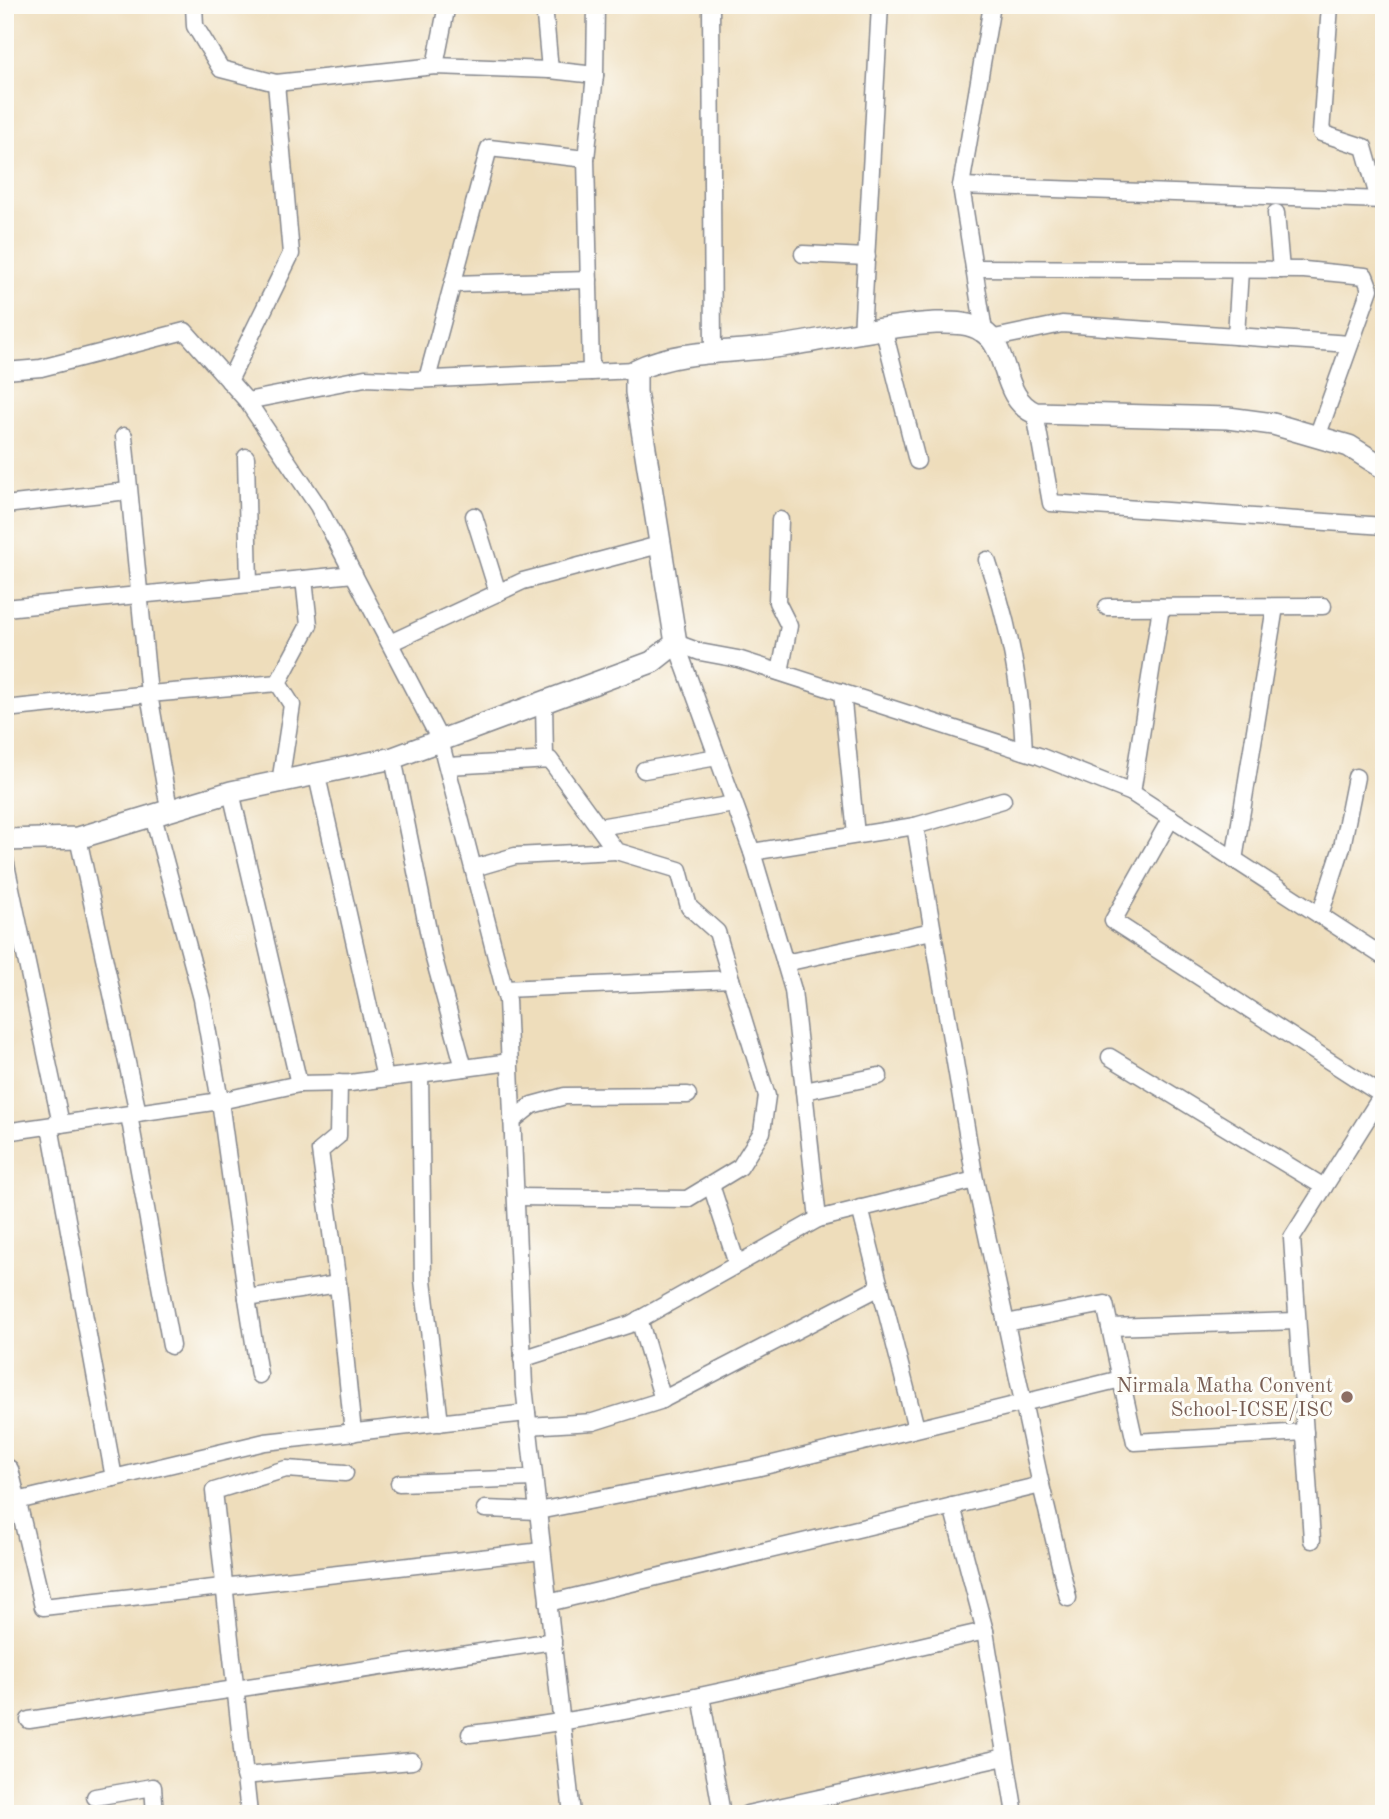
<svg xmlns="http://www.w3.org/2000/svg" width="1389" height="1819" font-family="'Old Standard TT',serif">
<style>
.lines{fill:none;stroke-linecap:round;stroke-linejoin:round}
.minor-casing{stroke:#84868c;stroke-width:19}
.tertiary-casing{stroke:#84868c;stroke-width:24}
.minor{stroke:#fff;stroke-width:16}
.tertiary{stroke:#fff;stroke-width:21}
.education-dot{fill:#8d6e63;stroke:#fdfcf7;stroke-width:2.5}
.labels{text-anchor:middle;stroke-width:6;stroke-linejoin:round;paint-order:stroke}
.education-label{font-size:21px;fill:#785e54;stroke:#fdfcf7;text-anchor:end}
</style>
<rect width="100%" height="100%" fill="#fdfcf7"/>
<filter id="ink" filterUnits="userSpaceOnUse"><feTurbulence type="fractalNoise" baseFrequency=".0143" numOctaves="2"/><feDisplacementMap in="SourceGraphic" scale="14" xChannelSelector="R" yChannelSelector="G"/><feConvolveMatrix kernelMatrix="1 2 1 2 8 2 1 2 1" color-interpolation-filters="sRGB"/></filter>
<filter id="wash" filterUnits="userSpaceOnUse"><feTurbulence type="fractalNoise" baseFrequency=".00686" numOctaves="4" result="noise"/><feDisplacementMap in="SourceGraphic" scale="28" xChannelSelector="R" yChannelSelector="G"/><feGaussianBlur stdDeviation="1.57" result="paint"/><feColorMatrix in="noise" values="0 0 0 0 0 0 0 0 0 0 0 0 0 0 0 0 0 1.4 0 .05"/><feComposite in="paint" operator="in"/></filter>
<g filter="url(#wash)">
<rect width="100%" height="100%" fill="#edb"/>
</g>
<g filter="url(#ink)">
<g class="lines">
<defs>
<g id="minor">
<polyline points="194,5 195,26 221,69 276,83 435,66 550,70 595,75"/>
<polyline points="544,5 550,70"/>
<polyline points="711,5 713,354"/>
<polyline points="1330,5 1321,133 1364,147 1379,200"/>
<polyline points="435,66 447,5"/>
<polyline points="586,159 591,372"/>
<polyline points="961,186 992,5"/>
<polyline points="1276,213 1281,270"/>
<polyline points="803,254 867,257"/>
<polyline points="974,268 1304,270 1365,276 1370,289 1317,437"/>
<polyline points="453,284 589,280"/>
<polyline points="884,331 917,461"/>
<polyline points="984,331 961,186 1384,200"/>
<polyline points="862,334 880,5"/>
<polyline points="1236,336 1240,270"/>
<polyline points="990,339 1062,324 1350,344"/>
<polyline points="5,371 41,368 185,331 247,401 365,378 411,380 636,370"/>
<polyline points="427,379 489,148 586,159 595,75 596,5"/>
<polyline points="229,381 291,254 276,83"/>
<polyline points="247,401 318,506 440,740 507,1000 524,1386 572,1814"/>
<polyline points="1035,413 1051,503 1384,526"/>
<polyline points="246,457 249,584"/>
<polyline points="5,505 128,491"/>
<polyline points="474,516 498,593"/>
<polyline points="780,520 777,602 789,626 780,672"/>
<path d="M987 560C1009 623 1021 684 1024 751"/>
<polyline points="1107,607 1323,606"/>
<polyline points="5,608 354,574"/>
<polyline points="390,643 523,581 659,545"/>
<polyline points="676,643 700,652 738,659 1039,756 1132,793 1384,957"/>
<polyline points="842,692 856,835"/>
<polyline points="544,702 545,760"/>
<polyline points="5,709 149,694 124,436"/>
<polyline points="393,758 433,955 464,1068"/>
<polyline points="448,766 550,760 616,851 679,870 689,907 717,932 731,979 504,989"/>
<polyline points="644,770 717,757"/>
<polyline points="317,776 385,1078"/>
<polyline points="280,783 292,705 278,683 309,625 304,579"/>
<polyline points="231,792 299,1084"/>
<polyline points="1132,793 1161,607"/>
<polyline points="169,809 149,694 278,683"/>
<polyline points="153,816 202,999 220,1101 247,1298 338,1284 353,1433"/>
<polyline points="1171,818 1113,921 1382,1095"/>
<polyline points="915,826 1003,800"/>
<polyline points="599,827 734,804"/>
<polyline points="78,838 138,1113"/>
<polyline points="5,860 61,1124"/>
<polyline points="1234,860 1275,607"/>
<polyline points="474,868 515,856 616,851"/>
<polyline points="1320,915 1342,847 1356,777"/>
<polyline points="785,963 932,931"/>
<polyline points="1110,1057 1324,1187"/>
<polyline points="420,1074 423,1280 440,1423"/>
<polyline points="804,1091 879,1076"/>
<polyline points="129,1115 171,1346"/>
<polyline points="512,1121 532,1105 565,1096 688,1095"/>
<polyline points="50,1126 114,1478"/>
<polyline points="5,1132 220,1101 299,1084 350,1083 510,1062"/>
<polyline points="711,1185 737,1264"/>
<polyline points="516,1197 687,1199 740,1167 762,1132 767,1096 731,979"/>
<polyline points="860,1208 916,1428"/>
<polyline points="818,1219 975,1180"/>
<polyline points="338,1284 320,1151 338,1136 339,1083"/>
<polyline points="247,1298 259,1375"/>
<polyline points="639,1319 663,1400"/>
<polyline points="1110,1327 1297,1321"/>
<polyline points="522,1359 631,1324 818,1219 793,990 752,852 676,643"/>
<polyline points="1121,1379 1135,1442 1305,1432"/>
<polyline points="528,1426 593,1422 660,1401 880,1287"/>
<polyline points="5,1466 10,1469 43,1607 542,1551"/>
<polyline points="399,1483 534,1478"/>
<polyline points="1041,1485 1068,1598"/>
<polyline points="17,1501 265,1442 527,1413"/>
<polyline points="952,1506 985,1631 1015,1814"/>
<polyline points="485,1509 538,1511 756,1468 1121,1379 1105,1304 1006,1323"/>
<polyline points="1312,1540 1292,1238 1384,1092"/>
<polyline points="548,1603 1041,1485 975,1180 915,826 752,852"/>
<polyline points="701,1696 722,1814"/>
<polyline points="29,1720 553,1641"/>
<path d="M470 1734C644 1715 814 1670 985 1631"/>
<polyline points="244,1776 412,1761"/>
<polyline points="95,1797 153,1787 155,1814"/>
<polyline points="249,1814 214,1491 286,1469 345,1473"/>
<polyline points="747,1814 1005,1757"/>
</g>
<path id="tertiary" d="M5 840 78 838 231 792 393 758 652 662 676 643 636 392V370C679 349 735 353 782 346 831 339 888 325 936 323 951 323 969 322 982 331 1010 347 1000 398 1035 413L1228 418 1273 424 1349 446 1384 468"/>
</defs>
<use href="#minor" class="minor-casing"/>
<use href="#tertiary" class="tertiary-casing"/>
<use href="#minor" class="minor"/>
<use href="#tertiary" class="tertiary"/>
</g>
</g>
<circle class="education-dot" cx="1347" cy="1397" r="7"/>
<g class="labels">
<g class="education-label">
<text x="1333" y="1392">Nirmala Matha Convent<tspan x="1333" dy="24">School-ICSE/ISC</tspan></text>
</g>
</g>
<rect width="1389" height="1819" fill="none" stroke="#fdfcf7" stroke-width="28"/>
</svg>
